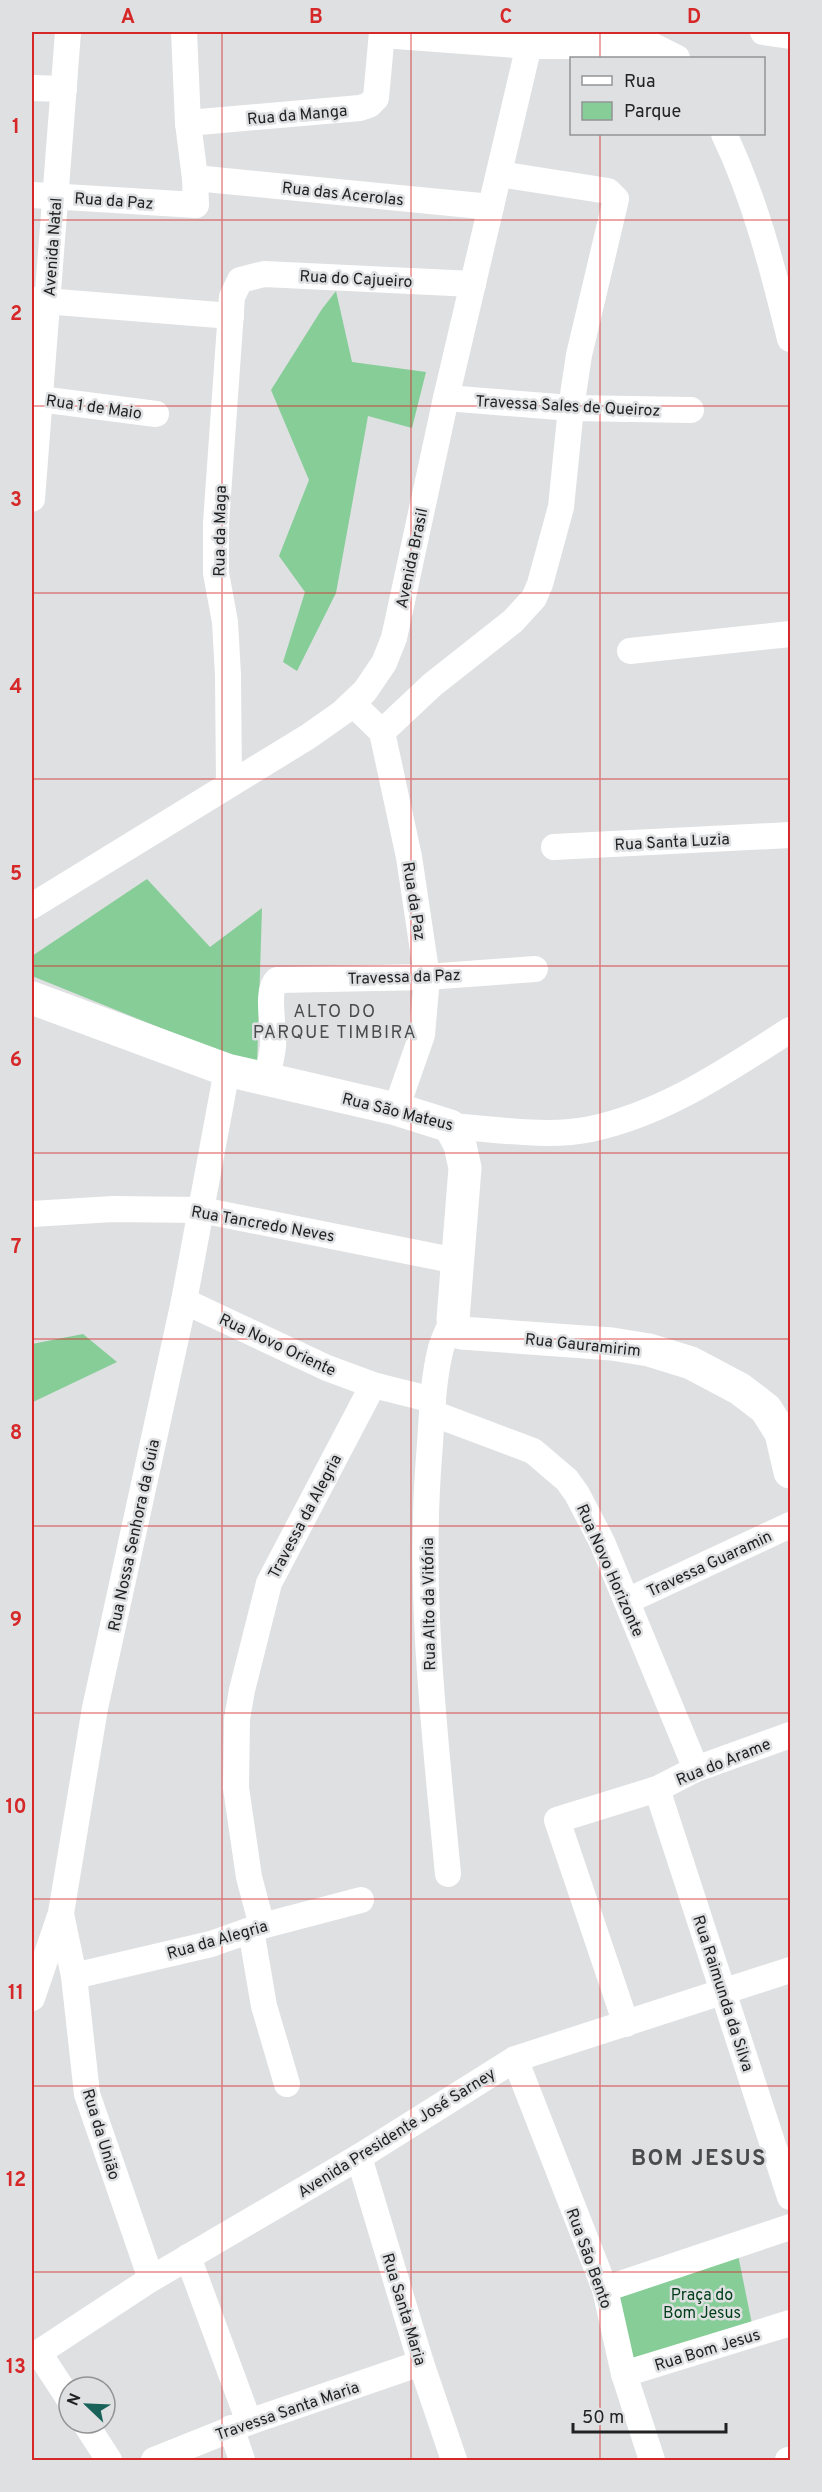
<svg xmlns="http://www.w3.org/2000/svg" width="822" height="2492" font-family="Overpass,sans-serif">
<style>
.green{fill:#87cd98}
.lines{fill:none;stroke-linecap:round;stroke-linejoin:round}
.minor{stroke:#fff;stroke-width:26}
.major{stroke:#fff;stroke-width:33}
.grid{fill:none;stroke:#d62828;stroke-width:1.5;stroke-opacity:0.55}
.labels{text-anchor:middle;stroke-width:5;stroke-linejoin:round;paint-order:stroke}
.street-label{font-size:16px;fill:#212223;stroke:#dee0e2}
.park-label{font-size:16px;fill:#003e19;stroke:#dee0e2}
.neighbourhood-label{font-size:18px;letter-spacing:1.5px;fill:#4b4c4e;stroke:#dee0e2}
.district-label{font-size:22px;font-weight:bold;letter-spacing:1.5px;fill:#4b4c4e;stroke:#dee0e2}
.neatline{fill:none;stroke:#d62828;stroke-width:2}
.grid-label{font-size:20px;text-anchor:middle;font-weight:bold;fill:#d62828}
</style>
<rect width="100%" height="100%" fill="#dee0e2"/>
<g class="green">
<polygon points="336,291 352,362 426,372 412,428 368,416 336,593 297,671 283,662 305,592 279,556 309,480 271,390 322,309"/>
<polygon points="147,879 210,947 262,908 257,1067 32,976 32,956"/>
<polygon points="83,1334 117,1362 33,1402 32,1407 32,1344"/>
<polygon points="736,2245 754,2334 624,2374 605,2289"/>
</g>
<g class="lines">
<g class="minor">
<polyline points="763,32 790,36"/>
<polyline points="382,35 529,46 653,46 677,58"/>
<polyline points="32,88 64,89"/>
<polyline points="188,123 360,108 369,105 376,98 382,32"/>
<path d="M724 134C755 199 773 269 790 339"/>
<polyline points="195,178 491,207"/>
<polyline points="32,195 196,205 195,178 188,123 184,32"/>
<polyline points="32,300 231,316"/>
<polyline points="32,398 156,414"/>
<polyline points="446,398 571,408 691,410"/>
<polyline points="32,499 68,32"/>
<polyline points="630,651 790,634"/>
<polyline points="353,704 382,732 409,857 427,977 422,1035 396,1109"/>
<polyline points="382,732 432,685 513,621 534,598 540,584 561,507 571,408 579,355 616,199 608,191 499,174"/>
<polyline points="229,784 228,675 225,622 216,573 216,523 232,297 240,280 264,274 473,284"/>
<polyline points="554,847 790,835"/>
<polyline points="32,906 309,736 343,712 365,691 384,663 394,638 446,398 532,32"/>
<path d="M266 1079C269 1068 272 1057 273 1046 275 1029 265 991 277 980L427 977 535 969"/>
<path d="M450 1126C494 1129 548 1138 591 1129 666 1113 727 1070 790 1030"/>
<polyline points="32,1214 113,1209 201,1210 457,1261"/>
<polyline points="184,1301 327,1368 373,1385 433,1400"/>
<polyline points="432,1413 533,1451 567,1480 577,1494 602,1542 696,1769"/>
<polyline points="627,1601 790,1525"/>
<polyline points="657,1789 790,2197"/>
<path d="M448 1874C435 1735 418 1597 429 1457 432 1421 432 1383 441 1348 444 1338 449 1328 453 1319"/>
<polyline points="61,1914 74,1976 87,2094 151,2279"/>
<polyline points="262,1926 249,1877 236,1788 237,1719 242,1690 269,1583 373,1385"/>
<polyline points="251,1930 264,2006 287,2084"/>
<polyline points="74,1976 211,1944 262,1926 361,1900"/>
<polyline points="32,1998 61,1913 95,1708 184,1301 227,1070"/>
<polyline points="626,2024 557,1820 657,1789 696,1769 790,1735"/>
<polyline points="515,2059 605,2289 624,2374 652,2460"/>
<polyline points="359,2157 421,2363 454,2460"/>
<polyline points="188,2257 249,2422"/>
<polyline points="605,2289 790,2227"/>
<polyline points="39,2353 69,2399"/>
<polyline points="32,2357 151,2279 359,2157 515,2059 790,1970"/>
<polyline points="624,2374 790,2323"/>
<polyline points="85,2423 109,2460"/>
<polyline points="231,2428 242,2460"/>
<polyline points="154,2460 249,2422 421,2363"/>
<polyline points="788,2460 790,2460"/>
</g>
<polyline class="major" points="32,998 227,1070 396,1109 450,1126 460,1145 465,1168 453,1319 454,1325 461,1333 612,1344 649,1350 691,1363 740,1389 766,1409 781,1433 790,1472"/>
</g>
<path class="grid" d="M222 32V2460M411 32V2460M600 32V58M600 134V2460M32 220H790M32 406H790M32 593H790M32 779H790M32 966H790M32 1153H790M32 1339H790M32 1526H790M32 1713H790M32 1899H790M32 2086H790M32 2272H790"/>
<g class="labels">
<g class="street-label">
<text transform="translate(297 114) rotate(-5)" y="6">Rua da Manga</text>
<text transform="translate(343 193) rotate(6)" y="6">Rua das Acerolas</text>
<text transform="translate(114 200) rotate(4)" y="6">Rua da Paz</text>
<text transform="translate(52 247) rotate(-86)" y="6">Avenida Natal</text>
<text transform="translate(356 278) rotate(3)" y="6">Rua do Cajueiro</text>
<text transform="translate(568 405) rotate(3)" y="6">Travessa Sales de Queiroz</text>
<text transform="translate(94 406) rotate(8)" y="6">Rua 1 de Maio</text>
<text transform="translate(219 531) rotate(-89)" y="6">Rua da Maga</text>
<text transform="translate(411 558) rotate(-78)" y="6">Avenida Brasil</text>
<text transform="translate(672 841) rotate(-3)" y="6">Rua Santa Luzia</text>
<text transform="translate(415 901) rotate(81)" y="6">Rua da Paz</text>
<text transform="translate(404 976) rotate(-2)" y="6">Travessa da Paz</text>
<text transform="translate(398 1111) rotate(14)" y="6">Rua São Mateus</text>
<text transform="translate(263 1223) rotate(10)" y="6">Rua Tancredo Neves</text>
<text transform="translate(278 1344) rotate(25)" y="6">Rua Novo Oriente</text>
<text transform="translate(583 1344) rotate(6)" y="6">Rua Gauramirim</text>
<text transform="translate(304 1516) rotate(-62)" y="6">Travessa da Alegria</text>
<text transform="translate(133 1535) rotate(-78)" y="6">Rua Nossa Senhora da Guia</text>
<text transform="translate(709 1563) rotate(-25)" y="6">Travessa Guaramin</text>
<text transform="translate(611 1570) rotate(66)" y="6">Rua Novo Horizonte</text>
<text transform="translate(428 1604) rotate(-91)" y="6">Rua Alto da Vitória</text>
<text transform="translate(723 1761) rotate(-22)" y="6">Rua do Arame</text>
<text transform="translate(217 1939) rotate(-16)" y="6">Rua da Alegria</text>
<text transform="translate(724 1993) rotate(72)" y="6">Rua Raimunda da Silva</text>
<text transform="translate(396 2132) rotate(-32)" y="6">Avenida Presidente José Sarney</text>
<text transform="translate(102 2134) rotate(73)" y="6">Rua da União</text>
<text transform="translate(590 2258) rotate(70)" y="6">Rua São Bento</text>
<text transform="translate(405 2309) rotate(73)" y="6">Rua Santa Maria</text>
<text transform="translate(707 2349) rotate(-17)" y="6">Rua Bom Jesus</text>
<text transform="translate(287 2410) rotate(-19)" y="6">Travessa Santa Maria</text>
</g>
<g class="park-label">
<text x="702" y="2300">Praça do<tspan x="702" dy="18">Bom Jesus</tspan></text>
</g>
<g class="neighbourhood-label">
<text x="335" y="1017">ALTO DO<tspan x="335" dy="21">PARQUE TIMBIRA</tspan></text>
</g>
<g class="district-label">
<text x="699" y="2165">BOM JESUS</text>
</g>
</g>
<rect width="822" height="2492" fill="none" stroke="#dee0e2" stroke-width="66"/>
<rect x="570" y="57" width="195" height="78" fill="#dee0e2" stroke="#929496" stroke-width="1.5"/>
<rect x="582" y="76" width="30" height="9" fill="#ffffff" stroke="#929496" stroke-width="1.5"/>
<text x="624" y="87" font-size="18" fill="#212223">Rua</text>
<rect x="582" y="102" width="30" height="18" fill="#87cd98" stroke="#929496" stroke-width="1.5"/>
<text x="624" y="117" font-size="18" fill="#212223">Parque</text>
<g transform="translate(87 2405) rotate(293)"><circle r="28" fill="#dee0e2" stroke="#929496" stroke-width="1.5"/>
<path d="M0-4.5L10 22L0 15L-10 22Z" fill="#186259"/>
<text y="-9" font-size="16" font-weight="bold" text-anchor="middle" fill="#212223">N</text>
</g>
<path d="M573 2423v9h153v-9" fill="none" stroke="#212223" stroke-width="3"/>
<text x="582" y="2423" font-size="18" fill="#212223" stroke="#dee0e2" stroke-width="4.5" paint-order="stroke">50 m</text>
<rect x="33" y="33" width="756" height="2426" class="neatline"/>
<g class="grid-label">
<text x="128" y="23">A</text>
<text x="316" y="23">B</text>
<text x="506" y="23">C</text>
<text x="694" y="23">D</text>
<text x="16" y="133">1</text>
<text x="16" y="320">2</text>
<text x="16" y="506">3</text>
<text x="16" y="693">4</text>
<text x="16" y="880">5</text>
<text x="16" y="1066">6</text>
<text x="16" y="1253">7</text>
<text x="16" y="1439">8</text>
<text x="16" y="1626">9</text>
<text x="16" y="1813">10</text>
<text x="16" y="1999">11</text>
<text x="16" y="2186">12</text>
<text x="16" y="2373">13</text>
</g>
</svg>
